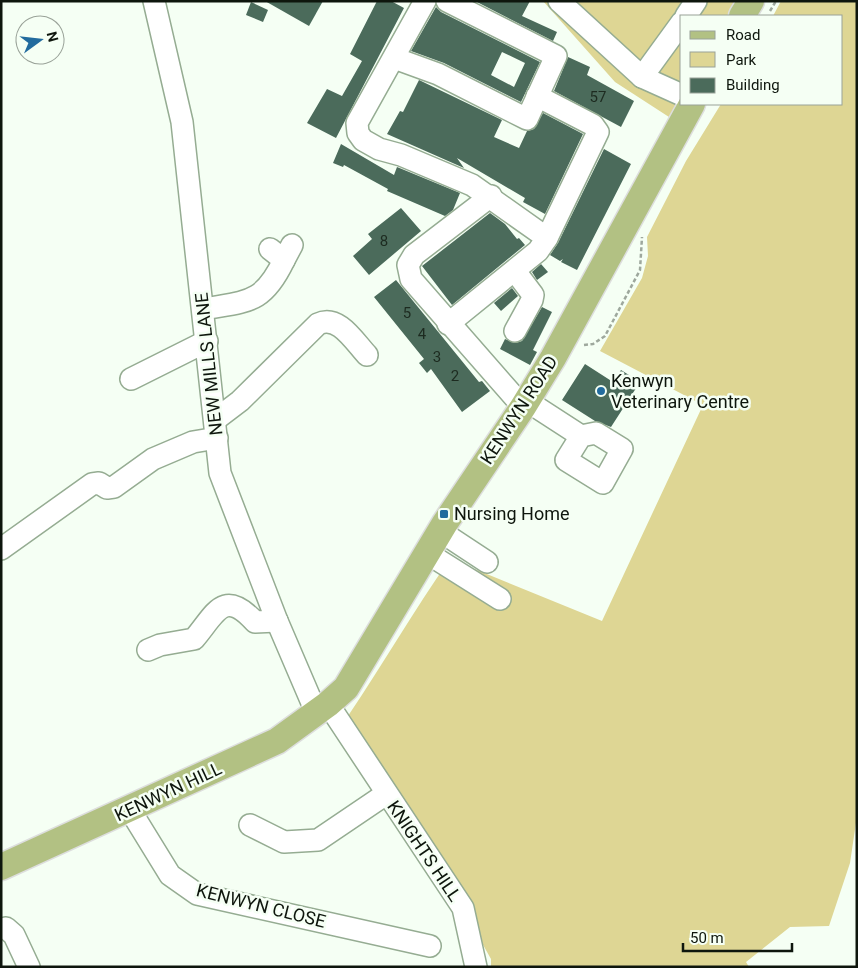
<svg xmlns="http://www.w3.org/2000/svg" width="858" height="968" font-family="Roboto,sans-serif">
<style>
.green{fill:#ded694}
.building{fill:#4b6b5b;fill-rule:evenodd}
.lines{fill:none;stroke-linecap:round;stroke-linejoin:round}
.minor-casing{stroke:#95ac92;stroke-width:24}
.major-casing{stroke:#dddedd;stroke-width:29}
.path{stroke:#9ea89d;stroke-width:2.5;stroke-dasharray:4 2.5;stroke-linecap:butt}
.minor{stroke:#fff;stroke-width:21}
.major{stroke:#b2c183;stroke-width:26}
.poi-dot{fill:#226b9e;stroke:#f5fff4;stroke-width:2}
.labels{text-anchor:middle;stroke-width:5;stroke-linejoin:round;paint-order:stroke}
.number-label{font-size:15px;fill:#1d2b20}
.street-label{font-size:18px;fill:#0e160d;stroke:#f5fff4}
.poi-label{font-size:18px;fill:#0e160d;stroke:#f5fff4;text-anchor:start}
</style>
<rect width="100%" height="100%" fill="#f5fff4"/>
<g class="green">
<polygon points="543,1 737,1 729,16 682,16 682,99 669,117 615,82"/>
<path d="M781 1H857V816L850 863 829 926 790 927 746 962 749 967H491V959L393 785 348 716C383 664 414 610 450 559L602 621 703 405 600 351 642 278 648 256 647 237 686 161 721 104H842V16H773Z"/>
</g>
<g class="building">
<polygon points="265,1 323,1 309,26"/>
<polygon points="377,1 391,1 404,8 336,138 307,123 327,89 342,96 362,61 350,54"/>
<polygon points="475,1 530,1 522,16 557,32 553,41"/>
<polygon points="251,2 268,10 263,22 246,15"/>
<path d="M436 7 441 12 540 62 521 102 444 63 411 51ZM502 52 525 63 514 87 491 75Z"/>
<polygon points="568,57 590,67 587,75 634,101 621,127 554,91"/>
<polygon points="419,80 502,120 494,137 519,148 527,131 534,129 543,113 583,134 545,214 523,202 525,198 457,158 464,168 387,134 400,111 403,112"/>
<polygon points="341,144 394,175 397,167 460,193 453,210 445,216 387,191 388,189 344,165 343,167 333,163"/>
<polygon points="604,149 631,164 577,270 561,262 563,259 560,261 550,255 558,243"/>
<polygon points="401,208 421,231 369,275 353,256 372,239 368,234"/>
<polygon points="490,213 505,224 517,239 519,238 525,245 452,305 422,266"/>
<polygon points="541,264 548,272 537,280 532,272"/>
<polygon points="396,280 479,382 482,381 490,391 462,412 431,369 427,373 419,363 424,359 374,297"/>
<polygon points="512,288 518,296 501,311 494,303"/>
<polygon points="542,307 552,312 533,350 537,352 530,365 500,349 505,339 515,343 522,341"/>
<polygon points="585,364 613,382 621,370 640,382 611,427 595,421 562,400"/>
</g>
<g class="lines">
<defs>
<g id="minor">
<polyline points="154,1 182,122 220,473 277,621 316,712"/>
<polyline points="425,1 357,123 358,133 363,140 379,149 401,155 472,185 547,238 538,251 448,324"/>
<polyline points="559,1 642,77 682,95"/>
<polyline points="686,16 696,1"/>
<polyline points="394,58 438,74 527,119 556,56 447,1"/>
<polyline points="642,77 682,22"/>
<polyline points="537,96 593,125 598,132 547,238"/>
<polyline points="491,196 414,255 408,265 411,279 523,407"/>
<polyline points="270,249 284,260 292,245"/>
<path d="M204 309C248 301 263 304 284 260"/>
<polyline points="515,331 532,300 533,295 515,271"/>
<polyline points="131,379 207,341"/>
<polyline points="527,401 581,436 566,460 603,483 622,449 596,433 581,436"/>
<path d="M215 420 240 401 318 324C338 314 354 341 367 355"/>
<polyline points="440,531 487,562"/>
<polyline points="1,549 92,484 99,483 107,488 114,487 153,459 193,442 217,438"/>
<polyline points="427,553 500,599"/>
<path d="M148 650 160 645 194 639C215 615 223 587 255 622L277 621"/>
<polyline points="328,704 463,908 476,967"/>
<polyline points="130,810 170,875 197,894 430,946"/>
<polyline points="250,825 284,842 318,840 386,794"/>
<polyline points="6,928 14,935 29,967"/>
</g>
<g id="major">
<polyline points="742,16 751,1"/>
<polyline points="1,867 277,741 328,704 346,688 445,523 523,407 553,358 692,104"/>
</g>
</defs>
<use href="#minor" class="minor-casing"/>
<use href="#major" class="major-casing"/>
<g class="path">
<polyline points="770,11 776,1"/>
<polyline points="584,345 593,344 605,336 640,270 642,237"/>
</g>
<use href="#minor" class="minor"/>
<use href="#major" class="major"/>
</g>
<g class="poi-dot">
<circle cx="601" cy="391" r="5"/>
<rect x="439" y="509" width="10" height="10" rx="2.5"/>
</g>
<g class="labels">
<g class="number-label">
<text x="598" y="102">57</text>
<text x="384" y="246">8</text>
<text x="407" y="318">5</text>
<text x="422" y="339">4</text>
<text x="437" y="362">3</text>
<text x="455" y="381">2</text>
</g>
<g class="street-label">
<text transform="translate(209 364) rotate(-96)" y="6">NEW MILLS LANE</text>
<text transform="translate(519 410) rotate(-57)" y="6">KENWYN ROAD</text>
<text transform="translate(168 792) rotate(-25)" y="6">KENWYN HILL</text>
<text transform="translate(424 851) rotate(56)" y="6">KNIGHTS HILL</text>
<text transform="translate(261 906) rotate(14)" y="6">KENWYN CLOSE</text>
</g>
<g class="poi-label">
<text x="611" y="387">Kenwyn<tspan x="611" dy="21">Veterinary Centre</tspan></text>
<text x="454" y="520">Nursing Home</text>
</g>
</g>
<rect width="858" height="968" fill="none" stroke="#0e160d" stroke-width="5"/>
<rect x="680" y="15" width="162" height="90" fill="#f5fff4" stroke="#99a298"/>
<rect x="690" y="31" width="25" height="8" fill="#b2c183" stroke="#99a298"/>
<text x="726" y="40" font-size="15" fill="#0e160d">Road</text>
<rect x="690" y="52" width="25" height="15" fill="#ded694" stroke="#99a298"/>
<text x="726" y="65" font-size="15" fill="#0e160d">Park</text>
<rect x="690" y="78" width="25" height="15" fill="#4b6b5b" stroke="#99a298"/>
<text x="726" y="90" font-size="15" fill="#0e160d">Building</text>
<g transform="translate(40 40) rotate(75)"><circle r="24" fill="#f5fff4" stroke="#99a298"/>
<path d="M0-4L9 19L0 12L-9 19Z" fill="#226b9e"/>
<text y="-8" font-size="14" font-weight="bold" text-anchor="middle" fill="#0e160d">N</text>
</g>
<path d="M683 943v8h109v-8" fill="none" stroke="#0e160d" stroke-width="2.5"/>
<text x="690" y="943" font-size="15" fill="#0e160d" stroke="#f5fff4" stroke-width="4" paint-order="stroke">50 m</text>
</svg>
